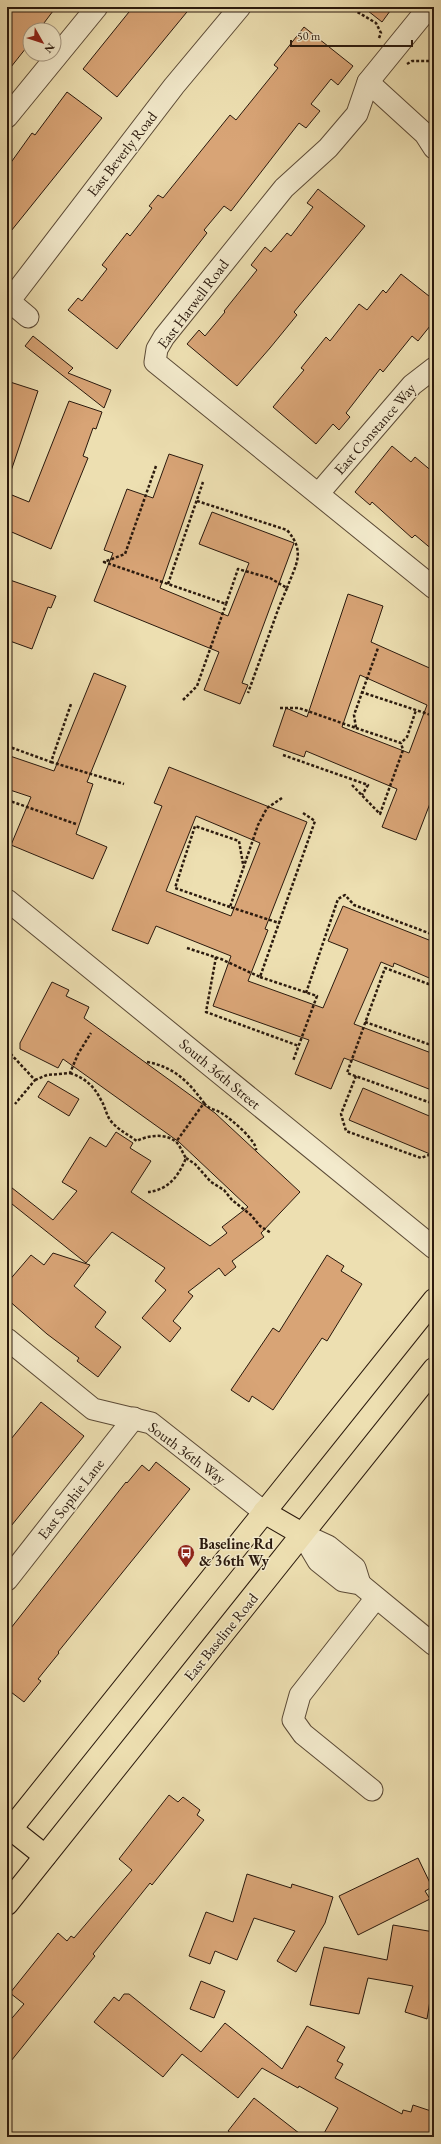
<svg xmlns="http://www.w3.org/2000/svg" width="441" height="2144" font-family="'EB Garamond',serif">
<style>
.building{fill:#d8a476;stroke:#2a190d;fill-rule:evenodd}
.lines{fill:none;stroke-linecap:round;stroke-linejoin:round}
.minor-casing{stroke:#5b4a36;stroke-width:23}
.major-casing{stroke:#2a190d;stroke-width:24}
.path{stroke:#2a190d;stroke-width:2.5;stroke-dasharray:3 2;stroke-linecap:butt}
.minor{stroke:#f3eacc;stroke-width:21}
.major{stroke:#eddfb1;stroke-width:22}
.labels{text-anchor:middle;stroke-width:3;stroke-linejoin:round;paint-order:stroke}
.street-label{font-size:15px;fill:#2a190d;stroke:#f3eacc}
.poi-label{font-size:15px;font-weight:bold;fill:#2a190d;stroke:#f3eacc;text-anchor:start}
</style>
<rect width="100%" height="100%" fill="#eddfb1"/>
<filter id="stains"><feTurbulence type="fractalNoise" baseFrequency=".005" numOctaves="4"/><feColorMatrix values="0 0 0 0 .2 0 0 0 0 .09 0 0 0 0 .02 0 0 0 .5 -.17"/></filter>
<radialGradient id="worn" r=".72"><stop offset=".6" stop-color="#630" stop-opacity="0"/><stop offset="1" stop-color="#630" stop-opacity=".3"/></radialGradient>
<g class="building">
<polygon points="7,7 56,7 44,23 54,30 30,30 30,43 7,72"/>
<polygon points="133,7 191,7 117,97 83,69"/>
<polygon points="363,7 393,7 382,22"/>
<polygon points="304,27 353,66 338,85 331,79 311,104 320,111 306,128 299,123 231,211 224,206 204,230 207,233 117,349 68,310 78,298 82,301 107,269 102,265 127,233 130,236 152,208 149,206 158,195 163,198 230,115 236,120 278,68 274,65"/>
<polygon points="67,92 102,118 7,236 7,168 32,133 35,135"/>
<polygon points="318,189 365,226 294,312 297,315 270,348 237,386 187,344 199,330 205,336 225,312 224,311 257,270 251,265 265,247 271,252 287,233 291,236 313,207 307,203"/>
<polygon points="401,274 434,300 434,321 418,341 412,336 383,372 380,369 346,413 350,417 339,430 333,424 316,444 273,407 304,370 301,368 326,337 330,341 359,304 367,310 383,290 386,293"/>
<polygon points="33,336 73,368 68,373 111,390 104,408 25,346"/>
<polygon points="7,381 38,391 9,477 7,477"/>
<polygon points="69,401 102,412 96,429 93,428 83,456 88,458 51,549 7,530 7,493 29,502"/>
<polygon points="392,446 411,462 415,457 434,473 434,551 415,535 412,538 372,502 370,505 355,492"/>
<polygon points="169,454 203,465 160,588 228,616 249,563 199,544 212,512 294,543 242,683 248,685 240,704 204,690 219,652 94,601 113,553 104,550 127,489 153,498"/>
<polygon points="7,579 56,596 51,608 48,607 32,649 7,640"/>
<path d="M348 594 383 606 371 642 434 670V793L416 840 382 827 397 789 306 751 304 757 273 746 286 708 307 717ZM360 675 427 705 409 753 342 727Z"/>
<polygon points="94,673 126,686 87,782 93,784 76,834 107,847 93,879 11,845 31,797 7,789 7,755 54,771"/>
<path d="M169 767 307 822 265 929 268 930 248 981 323 1008 348 949 328 941 343 906 434 942V980L394 963 393 967 381 962 354 1024 434 1054V1091L352 1059V1061L344 1058 331 1089 295 1074 309 1040 213 1006 231 956 156 926 148 944 112 930 162 806 154 803ZM196 816 260 843 231 916 166 891Z"/>
<polygon points="52,982 69,990 66,996 89,1007 84,1018 215,1113 300,1192 261,1233 264,1237 232,1261 236,1267 225,1276 219,1268 188,1292 193,1296 173,1321 181,1328 170,1342 142,1318 166,1290 155,1281 165,1268 112,1232 86,1263 7,1200 7,1184 53,1220 77,1191 62,1182 90,1137 106,1147 116,1132 133,1143 130,1148 151,1161 131,1192 210,1246 227,1233 222,1227 248,1207 179,1142 63,1059 58,1068 20,1049 20,1043"/>
<polygon points="48,1081 79,1099 69,1116 38,1097"/>
<polygon points="363,1088 434,1118 434,1146 430,1154 349,1120"/>
<polygon points="53,1253 90,1265 74,1286 106,1312 95,1327 121,1347 98,1377 77,1361 79,1358 47,1334 7,1299 7,1283 31,1255 44,1265"/>
<polygon points="327,1255 344,1266 341,1271 362,1284 327,1341 322,1338 273,1410 252,1396 249,1402 231,1390 273,1328 279,1332"/>
<polygon points="41,1402 84,1436 7,1531 7,1444"/>
<polygon points="156,1462 190,1489 58,1652 59,1653 38,1679 41,1681 24,1702 7,1689 7,1633 126,1482 127,1483 142,1465 149,1471"/>
<polygon points="169,1795 178,1802 183,1797 200,1810 197,1815 204,1820 152,1885 150,1883 93,1954 95,1956 7,2066 7,2024 24,2004 10,1993 58,1933 67,1941 71,1936 74,1938 132,1870 119,1859"/>
<polygon points="418,1858 432,1887 425,1891 430,1899 358,1935 339,1896"/>
<polygon points="247,1874 291,1888 292,1884 333,1897 325,1923 296,1972 277,1961 295,1931 254,1918 237,1960 215,1951 210,1964 189,1956 206,1912 233,1922"/>
<polygon points="393,1925 434,1932 434,1976 427,2019 405,2012 413,1986 368,1978 359,2014 310,2005 324,1947 387,1960"/>
<polygon points="201,1981 225,1991 214,2018 190,2009"/>
<polygon points="124,1994 129,1994 201,2052 225,2023 282,2069 307,2026 345,2047 337,2061 343,2064 335,2078 402,2114 403,2110 411,2112 413,2105 434,2112 434,2137 322,2137 338,2108 299,2086 298,2088 262,2068 238,2098 182,2054 163,2077 94,2022 114,1997 119,2001"/>
<polygon points="254,2098 304,2137 236,2137 228,2131"/>
</g>
<g class="lines">
<defs>
<g id="minor">
<polyline points="429,7 368,82 357,114 328,148 284,188 164,337 157,349 155,362 434,588"/>
<polyline points="368,82 425,134 434,148"/>
<polyline points="7,117 97,7"/>
<polyline points="9,301 28,317"/>
<polyline points="7,304 174,86 240,7"/>
<polyline points="319,493 412,385 434,368"/>
<polyline points="7,900 434,1248"/>
<polyline points="7,1339 93,1409 151,1423 264,1512"/>
<polyline points="302,1534 318,1561 343,1581 360,1584 434,1645"/>
<polyline points="302,1534 328,1546 355,1568 360,1584"/>
<polyline points="7,1580 134,1418"/>
<polyline points="372,1790 303,1734 293,1720 300,1695 376,1598"/>
</g>
<g id="major">
<polyline points="264,1512 302,1534"/>
<polyline points="11,1829 45,1856"/>
<polyline points="7,1834 434,1300"/>
<polyline points="7,1904 434,1369"/>
</g>
</defs>
<use href="#minor" class="minor-casing"/>
<use href="#major" class="major-casing"/>
<g class="path">
<polyline points="349,7 376,23 381,33 379,38"/>
<polyline points="407,64 412,61 434,61"/>
<polyline points="156,466 125,554 104,562 226,604 238,569 270,578 287,588 279,607 248,693"/>
<path d="M197 501 287 530C306 552 296 564 287 588"/>
<polyline points="168,584 203,482"/>
<polyline points="361,692 434,716"/>
<polyline points="183,700 197,686 226,604"/>
<polyline points="280,708 299,708 356,728 354,715 378,648"/>
<polyline points="356,728 401,743 407,737 416,710"/>
<polyline points="7,746 51,762 71,704"/>
<polyline points="283,755 368,785 362,795"/>
<polyline points="51,762 124,784"/>
<polyline points="352,785 380,814 403,750 401,743"/>
<polyline points="282,798 267,808 258,825 230,907 279,923 315,821 303,813"/>
<polyline points="7,800 76,824"/>
<polyline points="230,907 175,888 195,826 239,841 243,864"/>
<polyline points="187,948 221,959 260,977 279,923"/>
<polyline points="216,957 206,1012 299,1046"/>
<polyline points="260,977 317,996 293,1061"/>
<polyline points="434,986 385,968 347,1073 434,1104"/>
<polyline points="306,993 338,899 345,895 354,905 434,935"/>
<polyline points="365,1022 434,1046"/>
<polyline points="7,1050 35,1080 15,1104"/>
<path d="M147 1062C174 1067 188 1081 204 1103L176 1142"/>
<path d="M70 1073C85 1078 94 1086 101 1100 105 1106 106 1114 110 1120 117 1129 127 1134 137 1141 148 1135 166 1133 176 1142 180 1145 183 1154 186 1158 179 1175 169 1190 148 1192"/>
<polyline points="356,1076 341,1114 346,1131 421,1158 434,1153"/>
<polyline points="35,1080 47,1075 70,1073 78,1054 91,1033"/>
<path d="M204 1103C209 1110 216 1109 223 1114 231 1119 257 1141 256 1150"/>
<polyline points="186,1158 195,1164 211,1182 224,1190 232,1200 251,1215 260,1226 271,1233"/>
</g>
<use href="#minor" class="minor"/>
<use href="#major" class="major"/>
</g>
<defs>
<symbol id="bus-pin" viewBox="-11 -11 22 30"><path d="M0 17L-7.5 6A9.5 9.5 0 1 1 7.5 6Z" fill="#8f2418" stroke="#f3eacc"/><path d="M-5-6H5V4H4V6H2V4H-2V6H-4V4H-5ZM-3.5-4V0h7V-4ZM-3.5 1.2v1.5H-2V1.2ZM2 1.2v1.5H3.5V1.2Z" fill="#fff"/></symbol>
</defs>
<g fill-rule="evenodd">
<use href="#bus-pin" x="176" y="1543" width="20" height="27"/>
</g>
<g class="labels">
<g class="street-label">
<text transform="translate(122 154) rotate(-52)" y="5">East Beverly Road</text>
<text transform="translate(193 304) rotate(-53)" y="5">East Harwell Road</text>
<text transform="translate(375 429) rotate(-49)" y="5">East Constance Way</text>
<text transform="translate(220 1074) rotate(40)" y="5">South 36th Street</text>
<text transform="translate(187 1453) rotate(37)" y="5">South 36th Way</text>
<text transform="translate(71 1499) rotate(-52)" y="5">East Sophie Lane</text>
<text transform="translate(221 1637) rotate(-51)" y="5">East Baseline Road</text>
</g>
<g class="poi-label">
<text x="199" y="1549">Baseline Rd<tspan x="199" dy="17">&amp; 36th Wy</tspan></text>
</g>
</g>
<rect width="441" height="2144" fill="none" stroke="#eddfb1" stroke-width="24"/>
<rect x="8" y="8" width="425" height="2128" fill="none" stroke="#2a190d" stroke-width="2"/>
<rect x="12" y="12" width="417" height="2120" fill="none" stroke="#2a190d"/>
<g transform="translate(42 42) rotate(129)"><circle r="19" fill="#f3eacc" stroke="#a39680"/>
<path d="M0-3L7 15L0 10L-7 15Z" fill="#8f2418"/>
<text y="-6" font-size="11" font-weight="bold" text-anchor="middle" fill="#2a190d">N</text>
</g>
<path d="M291 40v6h121v-6" fill="none" stroke="#2a190d" stroke-width="2"/>
<text x="297" y="40" font-size="12" fill="#2a190d" stroke="#f3eacc" stroke-width="3" paint-order="stroke">50 m</text>
<rect width="100%" height="100%" filter="url(#stains)"/>
<rect width="100%" height="100%" fill="url(#worn)"/>
</svg>
